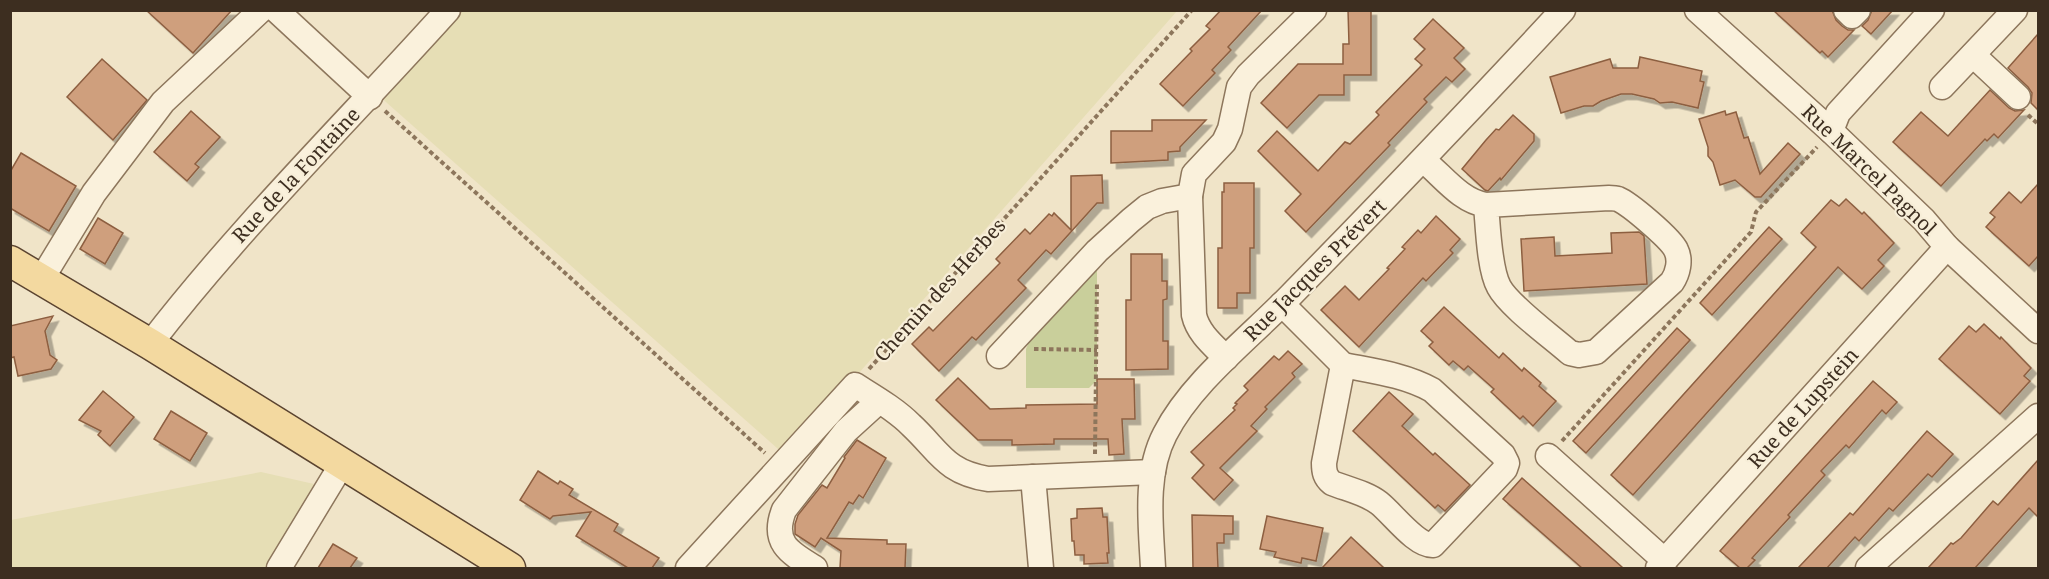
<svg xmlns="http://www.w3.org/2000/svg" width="2049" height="579" font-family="'Noto Serif',serif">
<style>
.farmland{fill:#e6deb5}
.green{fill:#c9cf9b}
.building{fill:#cf9f7d;stroke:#8d5f41;stroke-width:1.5;filter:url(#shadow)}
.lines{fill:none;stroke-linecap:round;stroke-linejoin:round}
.minor-casing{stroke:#8d765c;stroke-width:27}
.major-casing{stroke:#5b4430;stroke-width:33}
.path{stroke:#8d765c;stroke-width:4;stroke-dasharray:4.5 3;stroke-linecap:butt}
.minor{stroke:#faf1dc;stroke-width:24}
.major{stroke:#f3d9a0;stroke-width:30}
.labels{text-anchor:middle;stroke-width:4.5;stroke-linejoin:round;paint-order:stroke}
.street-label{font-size:20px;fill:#3d2e20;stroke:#f7eed8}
</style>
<defs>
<filter id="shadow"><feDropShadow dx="5.5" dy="5.5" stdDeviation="0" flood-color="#0004"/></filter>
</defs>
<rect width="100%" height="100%" fill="#f0e4c8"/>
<g class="farmland">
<polygon points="455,11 1177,11 786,456 378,95"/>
<polygon points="261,472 314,484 265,568 11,568 11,520"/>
</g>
<polygon class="green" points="1097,269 1097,380 1089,388 1026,388 1026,349 1033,333"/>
<g class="building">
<polygon points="146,10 232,10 193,53"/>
<polygon points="1221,10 1262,10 1228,47 1231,50 1212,70 1215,73 1183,106 1160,84 1192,51 1190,49 1210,29 1206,26"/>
<polygon points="1348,10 1371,10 1371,75 1344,75 1344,95 1319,95 1287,128 1261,103 1298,64 1343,64 1343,44 1349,44"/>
<polygon points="1773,10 1832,10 1836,20 1842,26 1848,30 1854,30 1828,57 1822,51 1820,53"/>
<polygon points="1872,10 1893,10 1871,34 1862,26 1868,20"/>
<polygon points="1433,19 1464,48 1454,58 1465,69 1452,82 1446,77 1424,99 1427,102 1388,143 1390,145 1306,232 1285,211 1301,194 1258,151 1277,131 1318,171 1345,142 1350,144 1379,115 1376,112 1422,65 1415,59 1425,49 1414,39"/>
<polygon points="2038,34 2038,110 2031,103 2032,93 2028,87 2008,68"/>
<polygon points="1640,57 1702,71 1700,81 1704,82 1698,108 1672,102 1660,103 1654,99 1632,94 1621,94 1601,101 1593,106 1584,106 1561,113 1550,77 1610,59 1613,68 1638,68"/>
<polygon points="102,59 147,100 113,140 67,97"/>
<polygon points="1990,90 2009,108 2015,111 2024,110 1998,138 1994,134 1987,141 1985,139 1941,186 1893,142 1921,112 1948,136"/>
<polygon points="191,111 220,137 195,164 199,167 187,181 154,152"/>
<polygon points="1725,111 1726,115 1736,112 1744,138 1748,137 1760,174 1788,143 1800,154 1761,197 1755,197 1735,180 1720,185 1713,162 1708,156 1708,147 1699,119"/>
<polygon points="1513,115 1534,134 1534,141 1501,180 1500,178 1488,191 1485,190 1462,169 1486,140 1496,129 1499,130"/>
<polygon points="1152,120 1206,120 1180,147 1180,151 1168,152 1168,160 1111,163 1111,131 1152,131"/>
<polygon points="21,153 76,186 49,231 10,208 10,172"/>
<polygon points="1102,175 1103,203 1097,203 1051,254 1046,250 1018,280 1026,288 976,340 972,337 939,371 912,344 929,327 933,331 1000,263 996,259 1025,229 1030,234 1049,214 1052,216 1054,213 1071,230 1071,176"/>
<polygon points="1224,183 1254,183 1254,248 1250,248 1250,293 1237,293 1237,308 1218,308 1218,248 1222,248 1222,192 1224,192"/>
<polygon points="2038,184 2038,256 2029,266 1986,227 1995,217 1990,213 2009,192 2021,203"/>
<polygon points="1846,199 1862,214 1864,212 1894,243 1878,260 1884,266 1862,289 1838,267 1633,495 1611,475 1816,247 1801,233 1831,200 1839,206"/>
<polygon points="1436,216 1460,239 1450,250 1453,253 1426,281 1423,278 1359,347 1321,310 1345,286 1359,300 1389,269 1387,268 1405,249 1402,247 1418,230 1421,233"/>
<polygon points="98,218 123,233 105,264 80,249"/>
<polygon points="1769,227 1782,239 1712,315 1700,303"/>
<polygon points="1639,232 1644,236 1647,284 1524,291 1521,239 1554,237 1555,256 1612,253 1611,233"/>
<polygon points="1131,254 1162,254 1162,281 1167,281 1167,299 1163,300 1163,341 1168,341 1168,369 1126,370 1126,300 1131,300"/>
<polygon points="1444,307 1499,358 1503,353 1522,371 1524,368 1541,383 1539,386 1556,401 1533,426 1523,416 1520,419 1491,392 1494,389 1468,366 1464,370 1453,361 1449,365 1429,346 1433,342 1421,331"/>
<polygon points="53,316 45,331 50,355 57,360 51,369 18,376 14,357 10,358 10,326"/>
<polygon points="1984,324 2000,339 2001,337 2031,368 2024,376 2030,381 2000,414 1939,359 1969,326 1976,332"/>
<polygon points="1677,328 1690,340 1586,453 1573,441"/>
<polygon points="1288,351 1302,364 1292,373 1295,377 1265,407 1267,409 1251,426 1257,431 1220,468 1233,480 1214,500 1192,478 1204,465 1191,452 1235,410 1233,408 1237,404 1235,403 1248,390 1244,386 1274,356 1279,360"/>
<polygon points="958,378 990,409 1026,408 1026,405 1097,404 1097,379 1134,379 1135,419 1122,419 1124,454 1109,455 1108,439 1054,439 1054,444 1012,445 1012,440 978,440 936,400"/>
<polygon points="1873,381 1897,402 1886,414 1882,410 1849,448 1846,445 1821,471 1825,475 1788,515 1790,517 1752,558 1755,560 1747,568 1740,568 1720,551"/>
<polygon points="103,391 134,417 110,446 98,435 101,431 79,420"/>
<polygon points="1389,392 1413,414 1402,426 1433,455 1435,453 1470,485 1445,511 1438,505 1435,508 1353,431"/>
<polygon points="171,411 207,433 190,461 154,439"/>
<polygon points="1927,431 1953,454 1932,477 1928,474 1893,511 1889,508 1859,541 1855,537 1827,568 1798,568 1850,513 1853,515"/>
<polygon points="857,440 886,458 863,498 859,495 853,504 849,502 827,538 887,540 887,544 906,544 905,568 840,568 841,551 821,538 815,547 795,534 795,524 798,515 822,485 827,488 845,458 844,457"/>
<polygon points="2038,460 2038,517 2029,508 1975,568 1928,568 1951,543 1953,544 1961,538 1993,501 1998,505"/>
<polygon points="538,471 558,484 560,481 573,489 569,495 618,524 614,531 659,558 652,568 628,568 576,536 591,512 553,516 550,519 520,500"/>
<polygon points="1522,478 1623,568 1582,568 1503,499"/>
<polygon points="1102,508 1103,517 1107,517 1109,553 1107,553 1108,563 1084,564 1084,555 1075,555 1074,541 1072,541 1071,519 1077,518 1077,509"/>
<polygon points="1192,515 1233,516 1233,534 1224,534 1224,543 1217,543 1218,568 1193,568"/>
<polygon points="1267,516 1323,528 1316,561 1302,558 1301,563 1274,557 1276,552 1260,549"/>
<polygon points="1351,537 1384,568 1322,568"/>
<polygon points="333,544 357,558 350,568 318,568"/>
</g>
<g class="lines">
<defs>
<g id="minor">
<polyline points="276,10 370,97"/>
<polyline points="1697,10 1831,131 1924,220 1947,247 2038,331"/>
<polyline points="1846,10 1852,16 1858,10"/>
<polyline points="1973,55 2018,97"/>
<polyline points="1942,87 2015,10"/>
<polyline points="1831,131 1838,113 1932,10"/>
<path d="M1423 160C1443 176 1460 201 1486 205L1609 198C1612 198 1615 198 1618 199 1630 204 1671 239 1676 250 1681 260 1678 273 1672 282L1596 352 1579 355 1570 353C1552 337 1509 306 1499 287 1489 269 1488 226 1486 205"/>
<path d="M1190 196 1194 315C1198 333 1213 345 1226 358"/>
<polyline points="41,280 94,193 163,102 261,10"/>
<path d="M1282 304 1343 365 1324 463C1324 472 1325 477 1332 483 1347 489 1366 493 1379 503 1393 514 1416 546 1433 545L1505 469 1507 463 1503 455 1432 390C1405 375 1373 371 1343 365"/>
<path d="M150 344C241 226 348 121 448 10"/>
<polyline points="999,356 1097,251 1131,220 1147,207 1162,201 1190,196 1194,174 1224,142 1230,129 1239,87 1248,75 1314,10"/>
<polyline points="1548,456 1665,561"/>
<polyline points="1033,477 1041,568"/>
<polyline points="279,568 342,464"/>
<path d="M688 568 855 385C874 397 895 409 911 425 940 452 945 472 988 479L1153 472"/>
<path d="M815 568C790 553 771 543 784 510L846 431 879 401"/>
<path d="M1153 568C1151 526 1144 474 1165 434 1192 381 1252 336 1293 293 1384 200 1474 106 1563 10"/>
<polyline points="1658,568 1947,247"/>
<polyline points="1868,568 2038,416"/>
</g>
<polyline id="major" points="10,261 150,344 510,568"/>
</defs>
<use href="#minor" class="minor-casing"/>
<use href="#major" class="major-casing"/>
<g class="path">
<polyline points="385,111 765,453"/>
<polyline points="2028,115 2038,124"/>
<polyline points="1034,349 1097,350"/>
<polyline points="869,369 1192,10"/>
<polyline points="1562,441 1751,232 1756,212 1817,147"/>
<polyline points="1095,454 1097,282"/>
</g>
<use href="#minor" class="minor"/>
<use href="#major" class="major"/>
</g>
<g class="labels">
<g class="street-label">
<text transform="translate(1869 170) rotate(44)" y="7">Rue Marcel Pagnol</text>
<text transform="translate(296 175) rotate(-47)" y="7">Rue de la Fontaine</text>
<text transform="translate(1315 270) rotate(-45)" y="7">Rue Jacques Prévert</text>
<text transform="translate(940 290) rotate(-48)" y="7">Chemin des Herbes</text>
<text transform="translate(1803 408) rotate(-48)" y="7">Rue de Lupstein</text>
</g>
</g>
<rect width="2049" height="579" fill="none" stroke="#3d2e20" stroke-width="24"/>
</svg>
